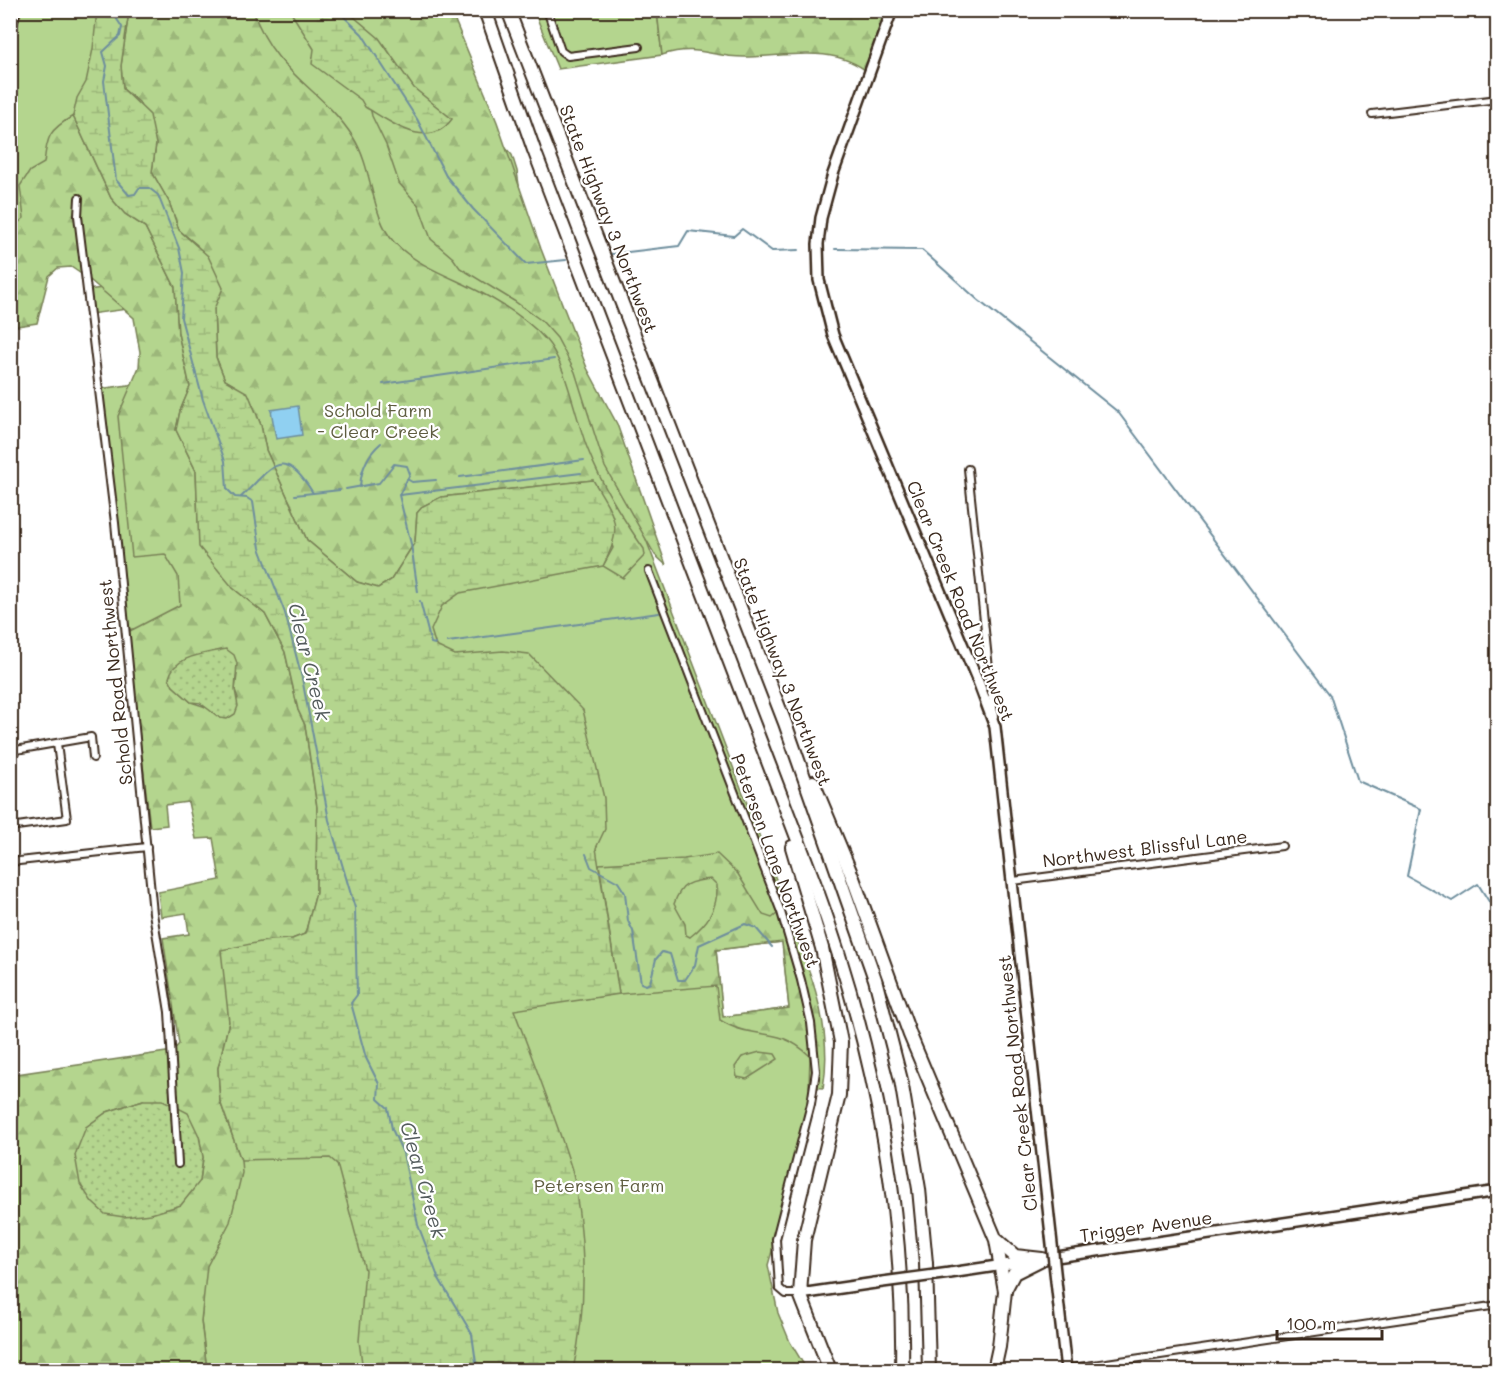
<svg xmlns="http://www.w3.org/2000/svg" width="1508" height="1381" font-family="Mali,sans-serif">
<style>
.green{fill:#b4d58e;stroke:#788056;stroke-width:1.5;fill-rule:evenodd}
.forest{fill:url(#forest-firs);stroke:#788056;stroke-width:1.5;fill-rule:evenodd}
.wetland{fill:url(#wetland-marsh);stroke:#788056;stroke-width:1.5}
.garden{fill:url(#garden-dots);stroke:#788056;stroke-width:1.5}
.water{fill:#90d0f1;stroke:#6e8e9d;stroke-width:1.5}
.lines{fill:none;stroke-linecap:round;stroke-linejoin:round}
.stream{stroke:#6e8e9d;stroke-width:2}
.minor-casing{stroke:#3b2a1e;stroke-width:10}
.secondary-casing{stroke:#3b2a1e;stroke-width:14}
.motorway-casing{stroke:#3b2a1e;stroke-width:16}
.minor{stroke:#fff;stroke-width:6}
.secondary{stroke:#fff;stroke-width:9}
.motorway{stroke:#fff;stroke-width:12}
.secondary-bridge-casing{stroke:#3b2a1e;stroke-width:14;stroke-linecap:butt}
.secondary-bridge{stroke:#fff;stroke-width:9}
.labels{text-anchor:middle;stroke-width:4.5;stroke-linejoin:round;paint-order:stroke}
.street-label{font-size:18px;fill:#3b2a1e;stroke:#fff}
.park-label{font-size:18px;fill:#5f5d40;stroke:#fff}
.water-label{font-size:20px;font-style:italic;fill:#545c5d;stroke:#fff}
</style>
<defs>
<pattern id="forest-firs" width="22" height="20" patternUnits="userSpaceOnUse" patternTransform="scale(1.5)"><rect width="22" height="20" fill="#b4d58e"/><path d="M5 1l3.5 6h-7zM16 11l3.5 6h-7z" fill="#9cb77a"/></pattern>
<pattern id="wetland-marsh" width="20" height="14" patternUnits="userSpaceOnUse" patternTransform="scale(1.5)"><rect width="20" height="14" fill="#b4d58e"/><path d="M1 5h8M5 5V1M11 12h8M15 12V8" fill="none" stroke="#9cb77a"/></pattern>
<pattern id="garden-dots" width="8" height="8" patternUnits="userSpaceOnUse" patternTransform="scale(1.5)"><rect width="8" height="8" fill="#b4d58e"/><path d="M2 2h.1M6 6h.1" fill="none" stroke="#9cb77a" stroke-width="1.8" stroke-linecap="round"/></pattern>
</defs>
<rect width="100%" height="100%" fill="#fff"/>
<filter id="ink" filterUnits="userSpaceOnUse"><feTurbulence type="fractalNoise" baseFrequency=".0167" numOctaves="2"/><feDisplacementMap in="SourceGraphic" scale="12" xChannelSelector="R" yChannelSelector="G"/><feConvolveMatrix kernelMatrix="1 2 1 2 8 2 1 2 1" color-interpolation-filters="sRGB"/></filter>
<g filter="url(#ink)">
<g class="green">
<path d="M15 11H434L467 103 512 155 517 171 524 220 777 882 812 1015 817 1063 786 1203 768 1265 778 1313 790 1342 807 1370H207L201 1321 203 1303 192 1199 355 923 287 609 125 630 99 389 173 379 165 304 90 314 87 290 161 281 79 208 11 323 10 29ZM782 942 789 1008 723 1017 716 950Z"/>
<polygon points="534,11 657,11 662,55 558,69"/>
</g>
<g class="forest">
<path d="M129 11H253C276 76 320 86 353 137 373 168 371 217 394 242 413 262 440 273 464 284 493 298 525 316 546 340 566 362 576 421 588 450 602 486 622 517 644 549L645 555 623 578 603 566 613 548 593 480 441 497 423 506 417 513 415 542 391 580 378 588 357 582 307 540 266 450 261 425 248 394 225 380 216 357 214 309 197 245 179 230 169 202 152 172 156 144 139 102 123 89 121 66Z"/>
<polygon points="317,11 451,11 497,122 541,249 587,368 617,424 666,565 655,555 605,467 575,372 557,338 542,321 514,301 460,268 453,258 431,239 419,206 399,183 386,145 372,116 365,84"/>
<path d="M657 11H892L869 73C833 43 785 57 744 57 710 57 698 44 662 55Z"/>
<path d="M73 116 111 198 125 214 145 227 175 287 178 333 190 387 180 411 176 430 196 471 198 522 233 588 265 614 285 652 298 710 305 725 317 807 316 893 305 934 292 939 270 940 227 996 229 1022 218 1068 220 1101 241 1160 242 1173 230 1222 207 1266 201 1321 207 1370H11L10 1075 173 1051 179 1044 163 938 189 934 186 913 161 917 158 892 220 880 213 838 196 839 188 802 165 805 167 825 150 827 128 632 180 605 178 576 165 554 132 557 118 416 139 367 140 352 134 318 90 280 71 267 58 268 49 276 37 323 11 327V229L24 218 20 186 30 171 44 163C47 136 49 130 73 116ZM237 675 235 690 238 698 220 718 209 708 191 702 173 686ZM143 1100 199 1136 203 1158 200 1181 86 1127 107 1112Z"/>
<path d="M717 854 738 874 763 915 772 918 778 913 780 901C806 957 835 1025 823 1088L809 1087 810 1056C776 1023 754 1042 720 1020L716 986 619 994 599 864 684 859ZM711 879 717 885C718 908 708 923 690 937L686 935 685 924 674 904C681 883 690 881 711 879ZM782 942 789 1008 723 1017 716 950Z"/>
<polygon points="760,1052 775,1054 778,1059 747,1079 737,1077 735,1067 742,1057"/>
</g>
<g class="wetland">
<path d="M97 10 129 11 121 66 123 89 150 115 156 144 152 172 169 202 179 230 208 256 223 288 214 309 216 357 225 380 248 393 261 425 266 450 307 540 357 582 378 588 391 580 415 542 417 513 423 506 441 497 593 480C615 516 624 528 603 566L460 593 442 606 431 630 436 646 455 655 503 651 529 654 583 710 604 798 605 829 596 848 619 994 514 1010C534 1063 555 1116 572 1170 576 1181 576 1195 578 1206 586 1261 585 1316 573 1370H363L359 1341 365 1270 337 1164 330 1158 241 1160 220 1101 218 1068 229 1022 221 950 270 940 292 939 305 934 316 893 317 807 305 725 298 710 285 652 265 614 233 588 199 547 196 471 176 430 180 411 190 387 178 333 175 287 145 227 125 214 111 198 73 116 77 98 86 82 93 49Z"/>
<path d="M290 11H352L353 16 379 38 414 88 452 119C428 152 391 122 365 107L361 100 312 64 314 49Z"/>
</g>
<g class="garden">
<path d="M226 649 234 655 237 663 235 690 238 706 235 714 227 719 220 718 200 703 191 702 173 686 169 678C174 655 206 654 226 649Z"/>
<polygon points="143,1100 163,1100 188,1113 199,1136 203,1157 200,1181 181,1205 151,1214 124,1217 105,1214 92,1202 80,1184 75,1155 86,1127 107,1112"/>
</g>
<polygon class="water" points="298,406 302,435 276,439 271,410"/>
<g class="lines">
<g class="stream">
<polyline points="111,10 122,27 120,36 103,52 107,66 104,81 116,180 129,195 135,194 139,188 149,188 158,195 179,248 184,273 181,318 203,400 225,461 227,489 235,497 247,498 253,502 260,548 285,613 302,678 329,820 355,908 357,995 351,1003 366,1058 379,1084 378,1099 388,1108 392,1129 403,1153 418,1225 430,1256 438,1277 472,1334 477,1370"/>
<polyline points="337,10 362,34 417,119 446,176 473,209 526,264 566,260"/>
<polyline points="835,249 922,250 978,300 1118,412 1330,695 1358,781 1421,809 1407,876 1452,901 1478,884 1498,916"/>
<polyline points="611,254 679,246 688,231 734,236 742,229 772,251 799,250"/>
<polyline points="383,384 554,359"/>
<polyline points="460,477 584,460"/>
<polyline points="407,479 412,482 436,480"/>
<path d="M360 487C361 469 367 455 381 443"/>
<polyline points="346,489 379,483 394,464 407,466 410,474 399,495 411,544 418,592"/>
<polyline points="295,495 340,490"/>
<polyline points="400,495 581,473"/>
<path d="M241 497C272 468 282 443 313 493"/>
<polyline points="420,601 431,643 435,644"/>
<polyline points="448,642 659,613"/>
<polyline points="586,854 591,867 618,882 625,893 628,921 633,931 641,983 646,985 650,983 656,959 662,952 670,954 678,980 685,980 695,965 699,945 745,924 756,928 772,947"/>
</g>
<defs>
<g id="minor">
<polyline points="547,10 561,51 568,56 639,47"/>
<polyline points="1372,114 1498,99"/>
<polyline points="79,198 78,216 115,523 153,913 169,1012 178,1164"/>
<polyline points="968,469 994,716"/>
<polyline points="649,571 781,912 801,980 811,1023 816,1071 811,1104 776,1239 779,1288 786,1294 800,1294"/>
<polyline points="10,751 91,737 93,758"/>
<polyline points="10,827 67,819 57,744"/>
<polyline points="10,862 147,847"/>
<polyline points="1013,881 1282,846"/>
<polyline points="1066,1369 1498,1305"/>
</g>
<g id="secondary">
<polyline points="892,10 833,174 821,218 818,244 819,280 833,335 979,684 995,727 1051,1235"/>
<polyline points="10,29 15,10"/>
<polyline points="950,1273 1498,1191"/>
<polyline points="1056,1281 1066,1370"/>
<polyline points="800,1294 875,1283"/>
</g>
<g id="motorway">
<path d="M485 10 534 150 814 882C872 1039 905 1202 902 1370"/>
<polyline points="508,10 785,723 875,979 901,1080 919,1189 926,1263 929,1370"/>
<polyline points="813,782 853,878 910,1035 996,1240 1005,1291 999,1347 994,1370"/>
<polyline points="792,847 822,948 841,1042 839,1095 804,1240 800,1294 830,1370"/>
<polyline points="998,1241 1015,1256 1042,1259"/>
<polyline points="1005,1290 1014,1273 1040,1260"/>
</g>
</defs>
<use href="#minor" class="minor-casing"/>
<use href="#secondary" class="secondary-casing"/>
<use href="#motorway" class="motorway-casing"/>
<use href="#minor" class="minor"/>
<use href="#secondary" class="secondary"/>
<use href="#motorway" class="motorway"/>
<defs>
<g id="secondary-bridge">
<polyline points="1051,1235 1056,1281"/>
<polyline points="875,1283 950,1273"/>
</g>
</defs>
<use href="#secondary-bridge" class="secondary-bridge-casing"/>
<use href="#secondary-bridge" class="secondary-bridge"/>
</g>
</g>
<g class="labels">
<g class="street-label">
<text transform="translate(608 219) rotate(69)" y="6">State Highway 3 Northwest</text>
<text transform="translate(960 601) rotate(68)" y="6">Clear Creek Road Northwest</text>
<text transform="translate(782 672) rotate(69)" y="6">State Highway 3 Northwest</text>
<text transform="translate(116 682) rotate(-96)" y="6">Schold Road Northwest</text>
<text transform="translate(1145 849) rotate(-7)" y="6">Northwest Blissful Lane</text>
<text transform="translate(775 861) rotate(70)" y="6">Petersen Lane Northwest</text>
<text transform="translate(1018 1083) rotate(-96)" y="6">Clear Creek Road Northwest</text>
<text transform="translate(1146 1227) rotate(-8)" y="6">Trigger Avenue</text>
</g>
<g class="park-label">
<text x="378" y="417">Schold Farm<tspan x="378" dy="21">- Clear Creek</tspan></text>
<text x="599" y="1192">Petersen Farm</text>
</g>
<g class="water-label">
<text transform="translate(309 662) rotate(76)" y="7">Clear Creek</text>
<text transform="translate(423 1180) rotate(74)" y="7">Clear Creek</text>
</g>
</g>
<rect width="1508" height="1381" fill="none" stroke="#fff" stroke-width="36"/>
<rect x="18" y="18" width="1472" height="1345" fill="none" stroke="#3b2a1e" stroke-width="2" filter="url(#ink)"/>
<path d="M1277 1330v9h105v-9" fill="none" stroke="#3b2a1e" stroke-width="3"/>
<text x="1286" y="1330" font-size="18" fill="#3b2a1e" stroke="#ffffff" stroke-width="4.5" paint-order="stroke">100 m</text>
</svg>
